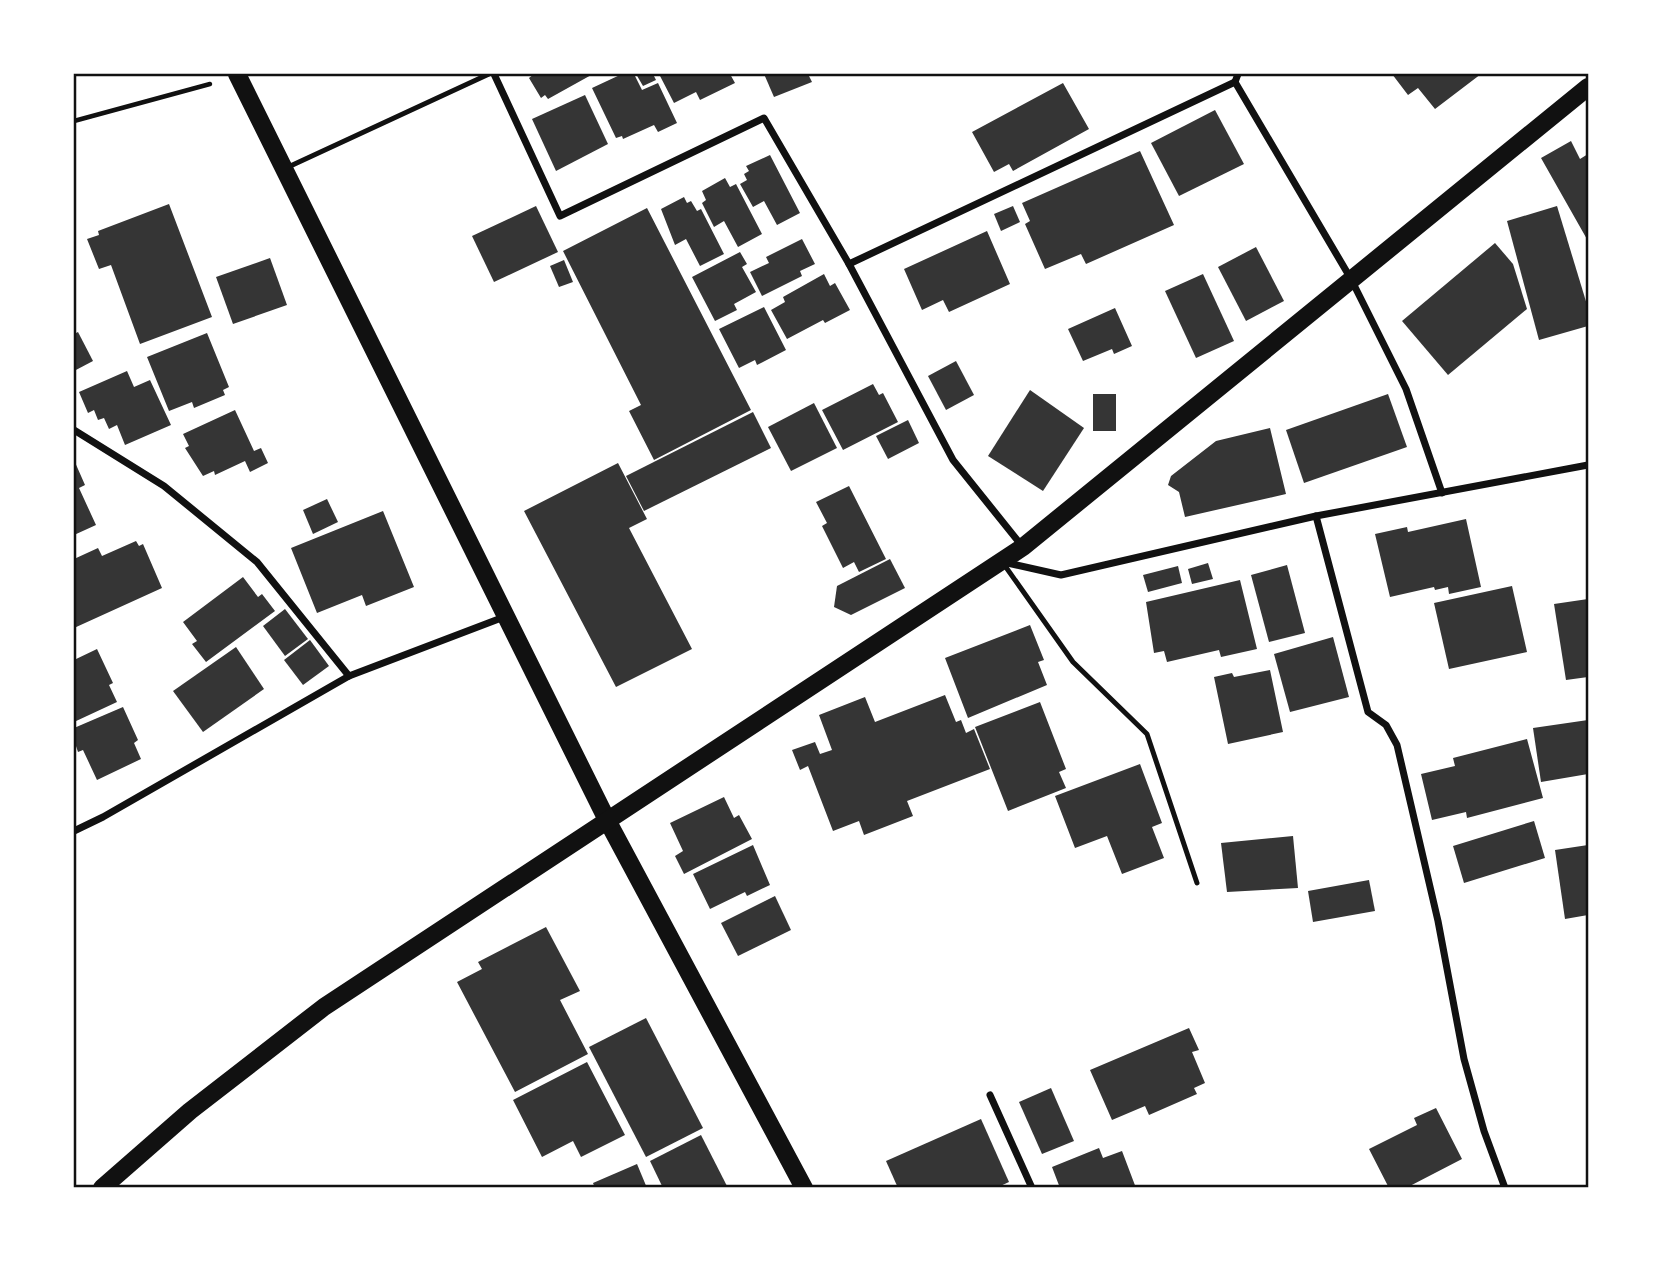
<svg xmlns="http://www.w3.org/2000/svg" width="1662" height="1261" font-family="Lato,sans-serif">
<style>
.building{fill:#353535}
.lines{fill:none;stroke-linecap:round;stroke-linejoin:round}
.path{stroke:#111;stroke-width:4.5}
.service{stroke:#111;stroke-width:5}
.minor{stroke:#111;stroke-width:7}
.primary{stroke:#111;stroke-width:18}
.neatline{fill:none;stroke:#111;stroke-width:2.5}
</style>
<rect width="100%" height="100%" fill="#fff"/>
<g class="building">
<polygon points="534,74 593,74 548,99 545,95 541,98 529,78"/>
<polygon points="622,74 634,74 642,90 658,83 677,123 658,132 654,125 623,139 622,136 616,138 592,88"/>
<polygon points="636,74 653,74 656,80 643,86"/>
<polygon points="659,74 730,74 735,83 700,100 696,92 674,103"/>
<polygon points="764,74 808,74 812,82 774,97"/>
<polygon points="1392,74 1481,74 1435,109 1418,88 1408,95"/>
<polygon points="1063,83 1089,129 1013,171 1009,164 994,172 972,132"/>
<polygon points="585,95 608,144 556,171 532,119"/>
<polygon points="1215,110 1244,164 1179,196 1151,143"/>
<polygon points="1571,141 1580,159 1588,154 1588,241 1541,158"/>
<polygon points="1140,151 1174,225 1086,264 1081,254 1045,269 1025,224 1030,221 1022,203"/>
<polygon points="770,155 800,213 777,225 764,201 753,207 740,184 747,180 744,174 749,171 746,166"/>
<polygon points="725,178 730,187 736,184 762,234 738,247 724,221 714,227 702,203 706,200 702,191"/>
<polygon points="684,197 687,203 691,201 697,211 701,209 724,254 700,266 686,239 675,245 661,209"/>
<polygon points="169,204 212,317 140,344 111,265 99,269 87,239 99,235 98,231"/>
<polygon points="536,206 558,252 494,282 472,236"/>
<polygon points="1013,206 1020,222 1001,231 994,214"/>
<polygon points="1557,206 1588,308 1588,326 1539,340 1507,221"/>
<polygon points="647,208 751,410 654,460 629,411 641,405 563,251"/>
<polygon points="987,231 1010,284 949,312 943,300 922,310 904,269"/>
<polygon points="802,239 815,264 800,271 802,276 762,296 750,272 769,263 766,257"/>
<polygon points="1495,243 1513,264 1527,309 1448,375 1402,321"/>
<polygon points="1256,247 1284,301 1246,321 1218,267"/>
<polygon points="740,252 747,264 742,267 756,292 734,304 737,310 715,321 692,277"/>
<polygon points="270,258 287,305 233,324 216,277"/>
<polygon points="564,260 573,282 559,287 550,266"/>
<polygon points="824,274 830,286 835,283 850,310 825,323 823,320 787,339 771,310 785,302 783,297"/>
<polygon points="1203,274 1234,341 1196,358 1165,291"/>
<polygon points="764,307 786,350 757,365 755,360 739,368 719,329"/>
<polygon points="1115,308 1132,346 1114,354 1112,349 1083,361 1068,329"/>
<polygon points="78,332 93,361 74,371 74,334"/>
<polygon points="207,333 229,387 223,390 225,395 194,408 192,402 169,411 147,357"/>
<polygon points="956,361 974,395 946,410 928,376"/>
<polygon points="127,371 134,387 150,380 171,425 125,445 117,425 109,429 104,418 98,420 94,410 88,413 79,392"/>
<polygon points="873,384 879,395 883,393 898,422 843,450 822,410"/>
<polygon points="1030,390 1084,428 1043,491 988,456"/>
<rect x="1093" y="394" width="23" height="37"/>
<polygon points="1388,394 1407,447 1304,483 1286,430"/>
<polygon points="814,403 837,448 791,471 768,427"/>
<polygon points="235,410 254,451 261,448 268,463 250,472 245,461 215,475 214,471 203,476 185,448 189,446 183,434"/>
<polygon points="753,412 771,448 644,511 626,476"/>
<polygon points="908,420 919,443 888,459 876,436"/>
<polygon points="1270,428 1286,494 1185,517 1179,492 1168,485 1171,476 1216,441"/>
<polygon points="74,460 85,485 79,488 96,525 74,535"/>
<polygon points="618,463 647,519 629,528 692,649 616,687 524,511"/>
<polygon points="849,486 886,559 859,572 854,562 843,568 822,526 827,523 816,502"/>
<polygon points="327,499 338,522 313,534 303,510"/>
<polygon points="383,511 414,587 366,606 362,595 317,613 291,548"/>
<polygon points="1466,519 1481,587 1449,594 1448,587 1435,590 1434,587 1390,597 1375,534 1407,527 1408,532"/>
<polygon points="136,541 139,546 143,544 162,588 74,628 74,570 76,569 74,559 98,548 102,556"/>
<polygon points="890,559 905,588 851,615 834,607 837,586"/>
<polygon points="1208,563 1213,579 1192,584 1188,569"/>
<polygon points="1287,565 1305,633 1269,642 1251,575"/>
<polygon points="1178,566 1182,583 1148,592 1143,575"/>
<polygon points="243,577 258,597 262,594 275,611 206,662 192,644 197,641 183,622"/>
<polygon points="1240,580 1257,649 1221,657 1219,650 1167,662 1164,651 1154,653 1146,602"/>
<polygon points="1512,586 1527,652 1449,669 1434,603"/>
<polygon points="1588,599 1588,677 1566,680 1554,604"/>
<polygon points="285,609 308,639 285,656 263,626"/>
<polygon points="1030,625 1044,660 1038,662 1047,685 968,718 945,658"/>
<polygon points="1333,637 1349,697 1290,712 1274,654"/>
<polygon points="310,640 329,666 303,685 284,660"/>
<polygon points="236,647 264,689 203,732 173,691"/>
<polygon points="97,649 113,683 109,685 117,702 74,722 74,660"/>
<polygon points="1270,670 1283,732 1228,744 1214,677 1232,673 1234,677"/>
<polygon points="945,695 956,722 961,720 966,733 974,729 990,769 907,801 913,816 864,835 859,821 833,831 808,766 800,770 792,750 815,742 820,754 832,750 819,715 865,697 875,722"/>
<polygon points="1040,702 1066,769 1059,772 1066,788 1008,811 975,727"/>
<polygon points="123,707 138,740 134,743 141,759 97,780 83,750 78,752 74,740 74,728"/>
<polygon points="1588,720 1588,774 1541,782 1533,728"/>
<polygon points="1527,739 1543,798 1467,818 1466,812 1432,820 1421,774 1455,766 1453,758"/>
<polygon points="1140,764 1162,823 1152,827 1164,858 1122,874 1107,836 1075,848 1055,796"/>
<polygon points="724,797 734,818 739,815 752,839 684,874 675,856 683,851 670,823"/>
<polygon points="1534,821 1545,858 1464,883 1453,846"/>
<polygon points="1293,836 1298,888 1227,892 1221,843"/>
<polygon points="753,845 770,885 747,896 745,892 710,909 693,874"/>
<polygon points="1588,845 1588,915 1565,919 1555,850"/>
<polygon points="1369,880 1375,911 1313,922 1308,891"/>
<polygon points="775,896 791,930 738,956 721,923"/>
<polygon points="546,927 580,991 560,1000 588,1054 515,1092 457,982 482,969 478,962"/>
<polygon points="646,1018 703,1128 646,1157 589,1047"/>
<polygon points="1189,1028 1199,1050 1192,1052 1205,1083 1194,1088 1197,1094 1149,1115 1145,1106 1112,1120 1090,1070"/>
<polygon points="587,1062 625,1135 581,1157 573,1141 542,1157 513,1100"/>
<polygon points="1051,1088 1074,1141 1042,1154 1019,1102"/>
<polygon points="1436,1108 1462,1159 1406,1188 1389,1188 1369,1149 1417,1125 1414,1118"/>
<polygon points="981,1119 1009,1182 996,1188 898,1188 886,1161"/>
<polygon points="701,1135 728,1188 663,1188 650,1161"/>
<polygon points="1099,1148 1103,1158 1122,1151 1136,1188 1060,1188 1052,1167"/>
<polygon points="637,1164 647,1188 595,1188 593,1183"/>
</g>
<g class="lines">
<polyline class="path" points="74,121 210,84"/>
<g class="service">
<polyline points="286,168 489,74"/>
<polyline points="1003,563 1073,662 1147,734 1197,883"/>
</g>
<g class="minor">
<polyline points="494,74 560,216 764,118 849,264 953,460 1022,546"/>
<polyline points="1238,74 1235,82 1351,279 1406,389 1442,493"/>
<polyline points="849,264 1235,82"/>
<polyline points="74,430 164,486 257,562 349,676"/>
<polyline points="1316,516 1368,712 1386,725 1397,745 1438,921 1464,1059 1484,1131 1505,1188"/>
<polyline points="1003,562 1061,575 1316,516 1588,465"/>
<polyline points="74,831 103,817 349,676 504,617"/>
<polyline points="990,1095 1032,1188"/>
</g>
<g class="primary">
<polyline points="237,74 607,820 804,1188"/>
<polyline points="102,1188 190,1111 324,1007 1023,547 1588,87"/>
</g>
</g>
<rect width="1662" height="1261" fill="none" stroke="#ffffff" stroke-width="150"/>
<rect x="75" y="75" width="1512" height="1111" class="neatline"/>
</svg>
